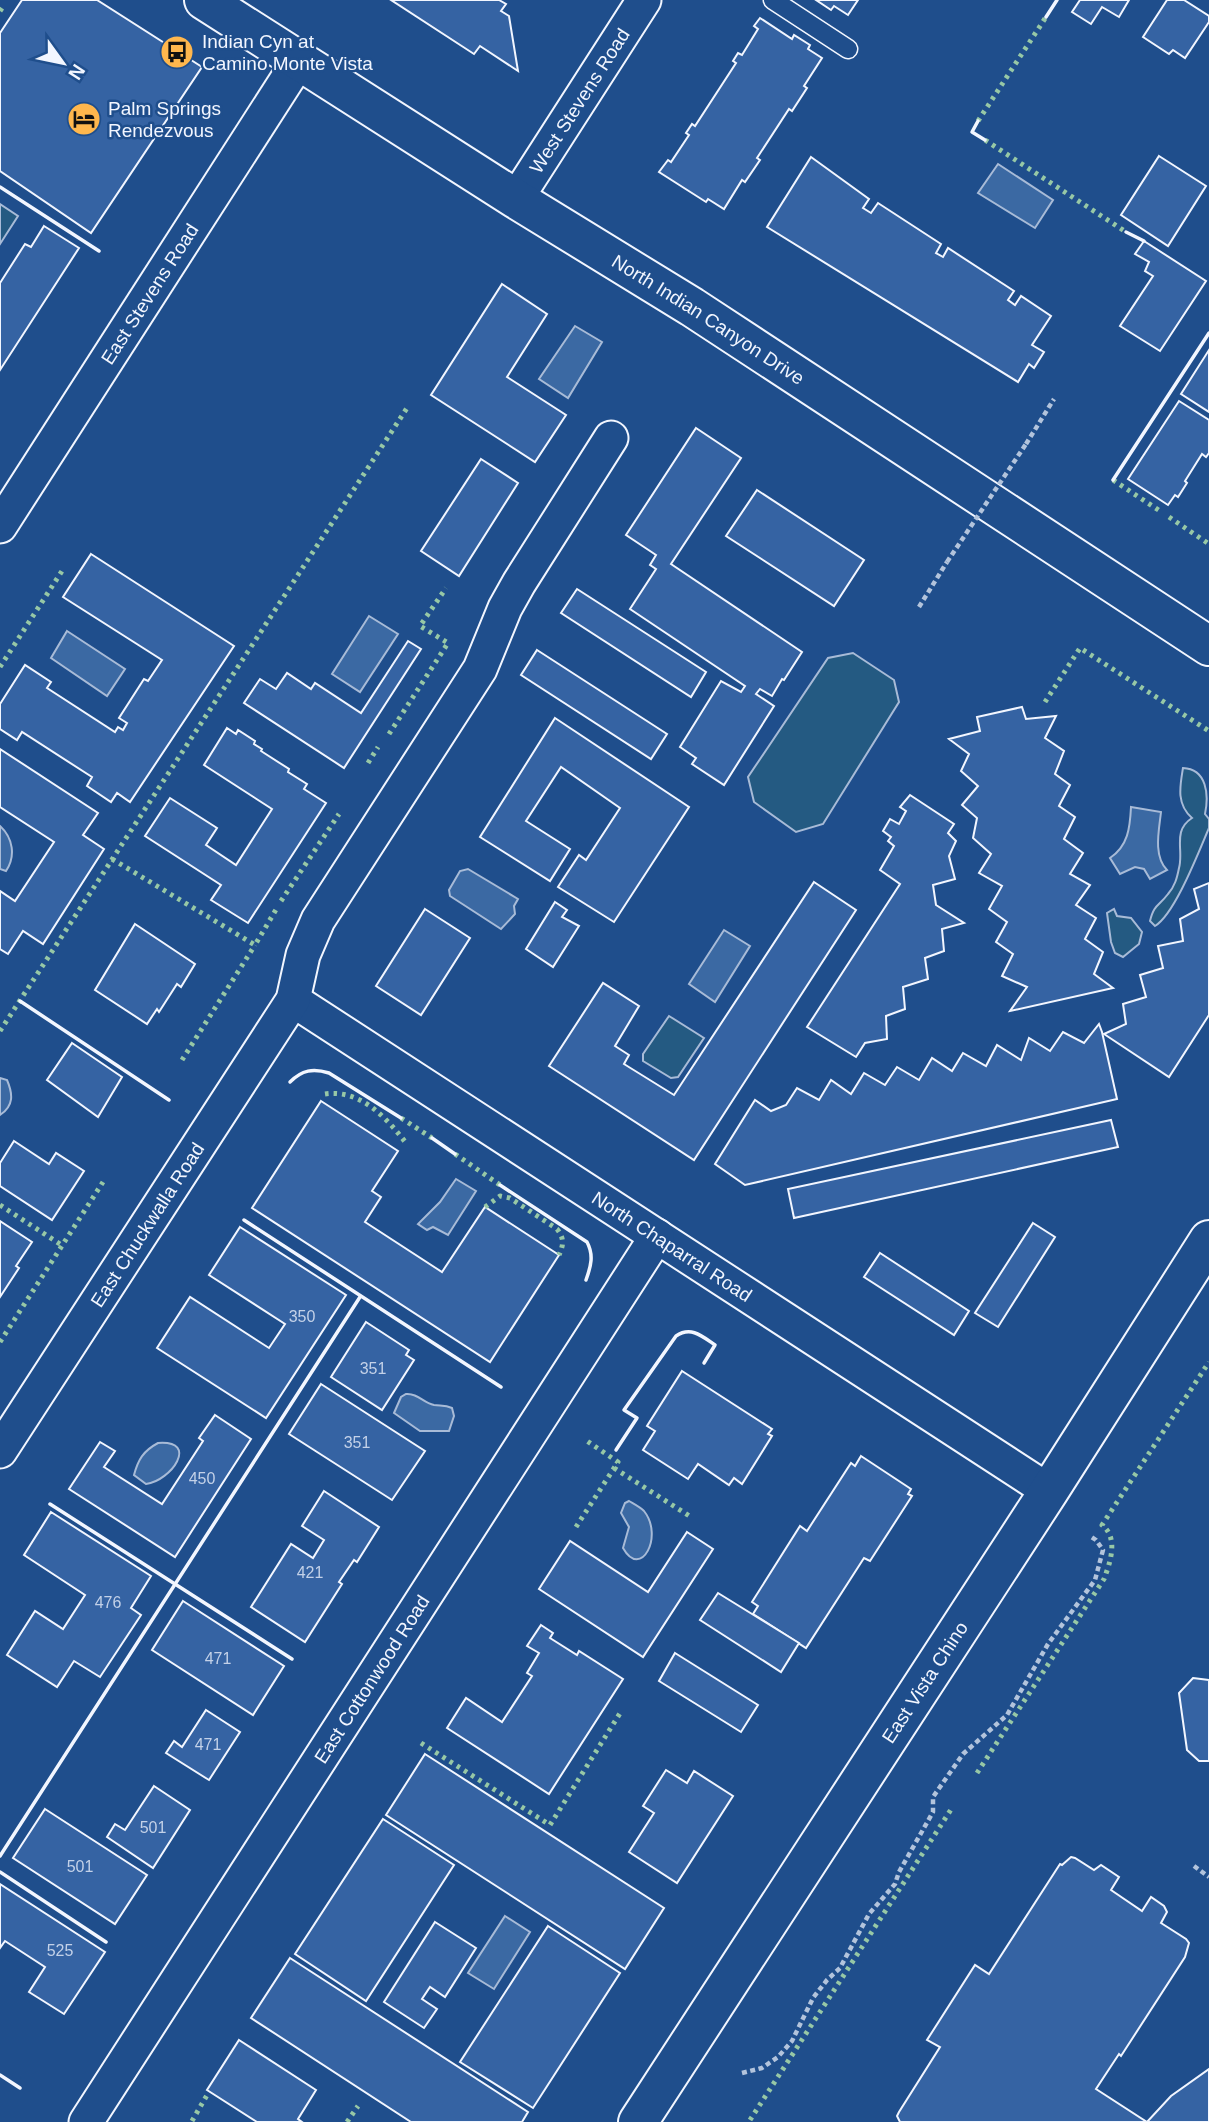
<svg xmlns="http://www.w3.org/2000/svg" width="1209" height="2122" font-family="Helvetica,sans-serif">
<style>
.green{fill:#245a82;stroke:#a8bbd7;stroke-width:2}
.water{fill:#3b69a3;stroke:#a8bbd7;stroke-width:2}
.building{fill:#3563a3;stroke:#f2f6ff;stroke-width:2}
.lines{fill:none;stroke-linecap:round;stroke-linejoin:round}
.service-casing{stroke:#f2f6ff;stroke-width:21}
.minor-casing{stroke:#f2f6ff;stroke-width:37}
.secondary-casing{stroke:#f2f6ff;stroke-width:42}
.primary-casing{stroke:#f2f6ff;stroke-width:42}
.path{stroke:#b3c4dc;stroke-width:4.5;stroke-dasharray:5 3.5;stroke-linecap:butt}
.service{stroke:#1f4e8c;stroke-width:18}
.minor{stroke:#1f4e8c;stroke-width:33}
.secondary{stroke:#1f4e8c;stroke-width:38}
.primary{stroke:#1f4e8c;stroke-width:38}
.path-bridge{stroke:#b3c4dc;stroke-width:4.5;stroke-dasharray:5 3.5;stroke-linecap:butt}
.hedge{stroke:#97c8a6;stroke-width:5;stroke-dasharray:3.5 5;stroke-linecap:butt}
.wall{stroke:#f2f6ff;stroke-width:3.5}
.labels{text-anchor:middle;stroke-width:5;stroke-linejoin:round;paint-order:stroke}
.number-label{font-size:16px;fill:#c3d1e8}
.poi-label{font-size:19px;fill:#f2f6ff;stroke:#1f4e8c;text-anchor:start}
.street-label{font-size:19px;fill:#f2f6ff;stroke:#1f4e8c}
</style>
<rect width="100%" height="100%" fill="#1f4e8c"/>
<g class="green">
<polygon points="0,204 18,216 0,244"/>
<polygon points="853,653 894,680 899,702 823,824 796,832 754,802 748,777 828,658"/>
<path d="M1183 768C1207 769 1209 795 1205 814L1209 819V828C1199 851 1175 914 1155 926L1150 921C1154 904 1159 906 1168 894 1175 886 1177 878 1179 868 1184 850 1172 831 1192 818 1176 804 1180 786 1183 768Z"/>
<polygon points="1114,909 1117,916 1131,918 1142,932 1139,944 1123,957 1115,953 1111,942 1107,913"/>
<polygon points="669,1016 704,1038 678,1077 671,1078 643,1061 643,1054"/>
</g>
<g class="water">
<polygon points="998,164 1053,200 1035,228 978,193"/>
<polygon points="575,326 602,342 568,398 539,379"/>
<polygon points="369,616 398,634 360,692 332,674"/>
<polygon points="67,631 125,669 107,696 51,658"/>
<path d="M1131 807 1161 812C1159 830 1153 856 1167 870L1150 879 1144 869 1135 867 1120 874 1110 858C1128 846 1130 828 1131 807Z"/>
<path d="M0 826C13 838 16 856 6 871L0 869Z"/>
<polygon points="468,869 518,899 514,906 515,914 501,929 450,896 449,890 460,871"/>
<polygon points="724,930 750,946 715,1002 689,984"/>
<path d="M0 1078 7 1080C13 1094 14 1106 0 1115Z"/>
<polygon points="456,1179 476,1191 448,1235 433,1227 427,1230 418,1224 440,1202"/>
<path d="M406 1394C418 1393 423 1403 434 1405 441 1406 445 1405 452 1408L454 1416 449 1431H420L394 1413 401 1397Z"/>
<path d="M158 1443C200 1440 171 1481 146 1484L134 1475C138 1460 143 1451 158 1443Z"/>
<path d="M629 1501C634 1504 640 1507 644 1511 664 1536 641 1580 623 1548L629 1527 621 1513 625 1503Z"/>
<polygon points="505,1916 530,1932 494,1989 468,1973"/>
</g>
<g class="building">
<polygon points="22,0 97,0 202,67 91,233 0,171 0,33"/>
<polygon points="391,0 499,0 506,4 501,11 509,16 518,71 480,46 474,54"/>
<polygon points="816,0 858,0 848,15 834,6 831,10"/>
<polygon points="1080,0 1129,0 1119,17 1102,7 1091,24 1072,12"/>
<polygon points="1167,0 1184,0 1209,16 1209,22 1185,58 1173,50 1169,54 1143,37"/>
<polygon points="760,18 792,39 794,35 810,45 808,49 822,58 804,86 807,88 792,111 789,109 757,158 760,160 745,182 742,180 724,209 708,199 706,202 659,172 668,160 671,162 689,135 686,133 692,124 695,126 736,63 733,61 738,53 742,55 758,29 754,26"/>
<polygon points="1159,156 1206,186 1168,246 1121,215"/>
<polygon points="811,157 869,199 863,208 871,213 878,203 941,244 936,253 943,257 948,248 1014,291 1008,300 1015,305 1021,296 1051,316 1032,345 1044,352 1034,368 1029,364 1018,382 767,227"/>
<polygon points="44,226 79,248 0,370 0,283 25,244 31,247"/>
<polygon points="1144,241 1206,281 1160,351 1120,326 1153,276 1145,271 1149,262 1135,254"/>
<polygon points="502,284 547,314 507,377 566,415 535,462 431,395"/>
<polygon points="1209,350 1209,412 1181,394"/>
<polygon points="1179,401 1209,420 1209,453 1206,457 1202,454 1185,481 1187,483 1178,497 1175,495 1168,505 1128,479"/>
<polygon points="696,428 741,458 671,564 802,652 784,680 782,679 772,696 760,689 756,694 774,706 724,785 692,764 696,758 680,747 721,681 741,692 745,686 630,609 656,569 650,565 656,555 626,535"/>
<polygon points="481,459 518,483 459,576 421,551"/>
<polygon points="757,490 864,560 834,606 726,536"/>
<polygon points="91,554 234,646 130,802 117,793 111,802 87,786 92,777 22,732 17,740 0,729 0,704 25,665 51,682 47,688 115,732 118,727 123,730 127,723 119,718 144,679 148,681 162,660 63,597"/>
<polygon points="577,589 706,672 691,697 561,613"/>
<polygon points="408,641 421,649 344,768 244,703 260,679 276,689 287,673 311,689 315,683 361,713"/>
<polygon points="537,650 667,734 651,759 521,675"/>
<polygon points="1022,707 1026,719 1056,716 1045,738 1064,751 1055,774 1070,785 1059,806 1075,817 1064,839 1083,853 1070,874 1090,885 1076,905 1096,918 1085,939 1103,952 1094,974 1113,988 1010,1011 1027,987 1002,976 1013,954 996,942 1007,922 989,909 1002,886 979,873 991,854 973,838 977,818 962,805 978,786 961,771 969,754 949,739 980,731 977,717"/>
<polygon points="555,718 689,807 614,922 558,887 579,855 586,860 620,808 561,767 526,821 570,849 550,881 480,837"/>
<polygon points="227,728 236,734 238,730 255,741 254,744 262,749 261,751 289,769 288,772 307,784 304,789 326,803 248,923 211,900 221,885 145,836 170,798 217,828 206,845 236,865 272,809 204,765"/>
<polygon points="0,749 98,813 83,835 104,849 43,944 23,931 8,954 0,949 0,891 15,901 54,842 0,807"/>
<polygon points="910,795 954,824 948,833 956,841 949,856 955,879 933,885 936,905 964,923 942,929 944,951 925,958 928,979 903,987 905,1009 886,1016 887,1039 865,1043 856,1057 807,1027 900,884 880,870 894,846 888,841 891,837 883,831 890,819 899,824 906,811 900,807"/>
<polygon points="814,882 856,910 694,1160 549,1066 603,983 639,1006 615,1046 629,1055 624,1064 674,1095"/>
<polygon points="1209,883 1209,1015 1169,1077 1104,1034 1126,1024 1123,1004 1146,997 1140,975 1163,968 1158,946 1183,941 1180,919 1199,909 1194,889"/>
<polygon points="555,902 567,910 562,917 579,926 553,967 526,949"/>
<polygon points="425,909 470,938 421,1015 376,986"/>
<polygon points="135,924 195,964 181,987 177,984 159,1012 157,1009 147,1024 95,990"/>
<polygon points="1099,1024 1102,1032 1117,1099 745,1185 715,1164 755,1100 771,1111 786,1105 797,1088 819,1100 831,1080 851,1094 864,1073 885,1085 897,1067 919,1080 932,1058 952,1071 963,1053 986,1066 997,1045 1021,1060 1029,1038 1050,1051 1063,1032 1084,1043"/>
<polygon points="72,1043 122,1077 98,1117 47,1080"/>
<polygon points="321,1101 398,1151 372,1191 381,1197 365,1222 442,1272 485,1207 559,1255 490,1362 252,1208"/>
<polygon points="1111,1120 1118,1147 794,1218 788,1189"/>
<polygon points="14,1141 49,1164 56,1153 84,1171 52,1220 0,1186 0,1163"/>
<polygon points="0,1221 32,1242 16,1266 19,1268 0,1297"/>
<polygon points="1033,1223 1055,1237 998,1327 975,1313"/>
<polygon points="240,1227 346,1295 266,1418 157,1348 190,1297 269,1348 285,1324 209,1275"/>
<polygon points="880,1253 969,1311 954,1335 864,1277"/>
<polygon points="366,1322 409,1350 406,1355 414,1360 382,1410 331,1377"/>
<polygon points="682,1371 772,1429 768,1434 772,1436 742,1484 734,1478 729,1485 698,1464 688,1479 643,1450 655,1431 647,1426"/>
<polygon points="321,1384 425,1451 392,1500 289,1434"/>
<polygon points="215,1415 251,1439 175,1557 69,1489 100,1442 115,1451 104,1467 162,1504 203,1441 199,1438"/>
<polygon points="861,1456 911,1489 908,1494 912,1496 870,1561 864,1558 806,1648 753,1614 758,1606 752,1602 800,1526 807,1531 851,1463 855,1466"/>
<polygon points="324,1491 379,1527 357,1562 354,1560 339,1582 342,1584 305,1642 251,1607 291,1544 313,1558 324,1540 302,1526"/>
<polygon points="51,1512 151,1576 131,1608 141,1615 100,1677 74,1661 57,1687 7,1655 35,1611 63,1629 85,1595 24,1555"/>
<polygon points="687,1532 713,1549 643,1657 539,1589 570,1541 648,1592"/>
<polygon points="718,1593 799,1643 781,1672 700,1620"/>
<polygon points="183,1601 284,1666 253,1715 152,1650"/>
<polygon points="541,1625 553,1633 550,1638 577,1655 579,1651 623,1679 549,1794 447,1728 466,1698 502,1722 532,1676 527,1673 539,1653 527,1646"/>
<polygon points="675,1653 758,1705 741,1732 659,1681"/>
<polygon points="1193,1678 1209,1680 1209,1761 1199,1761 1187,1750 1179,1693"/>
<polygon points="206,1710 240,1732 209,1780 166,1753 174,1741 182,1747"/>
<polygon points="425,1754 664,1908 625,1969 386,1815"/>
<polygon points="666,1770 687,1783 694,1771 733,1796 677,1883 629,1852 654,1813 643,1806"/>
<polygon points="154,1786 190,1810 153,1868 107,1837 115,1824 125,1830"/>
<polygon points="45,1809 147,1875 115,1924 13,1858"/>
<polygon points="383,1819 454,1865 366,2001 295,1954"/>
<polygon points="1071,1857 1075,1858 1094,1870 1101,1865 1119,1877 1111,1890 1142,1911 1151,1897 1164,1906 1167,1912 1161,1923 1186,1939 1189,1943 1185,1957 1121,2056 1119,2054 1096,2089 1147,2122 1171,2096 1209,2069 1209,2122 900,2122 897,2116 899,2112 940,2047 927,2040 975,1965 989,1974 1060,1864 1062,1865"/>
<polygon points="0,1884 105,1952 64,2014 29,1992 45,1967 5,1941 0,1948"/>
<polygon points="435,1922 476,1948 445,1997 430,1987 422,1999 437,2009 424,2028 384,2002"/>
<polygon points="548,1926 620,1973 533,2108 460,2062"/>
<polygon points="290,1958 528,2112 522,2122 411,2122 251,2018"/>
<polygon points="239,2040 316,2090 298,2119 302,2122 257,2122 207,2090"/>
</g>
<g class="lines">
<defs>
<polyline id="service" points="773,0 848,49"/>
<g id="minor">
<path id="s1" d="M516 199 644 0"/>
<path id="s2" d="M0 526 299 61"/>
<path id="s3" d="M293 1000 1049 1491"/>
<path id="s4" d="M0 1451 293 1000 303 955 318 920 480 669 505 608 519 583 611 438"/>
<path id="s5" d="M86 2122 657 1236"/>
</g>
<g id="secondary">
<path id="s6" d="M204 0 516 199 692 307 1209 646"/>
</g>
<g id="primary">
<path id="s7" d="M638 2122 1049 1491 1209 1240"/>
</g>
</defs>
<use href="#service" class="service-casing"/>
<use href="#minor" class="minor-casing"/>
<use href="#secondary" class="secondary-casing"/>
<use href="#primary" class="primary-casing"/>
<g class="path">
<polyline points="1026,444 1054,399"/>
<polyline points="919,607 947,562"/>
<polyline points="1194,1866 1209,1877"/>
<polyline points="742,2073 762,2068 778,2057 792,2041 813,1998 827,1980 840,1968 869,1914 895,1884 899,1872 933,1812 933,1797 963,1754 1007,1715 1048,1644 1095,1580 1103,1550 1096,1540 1090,1536"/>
</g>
<use href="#service" class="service"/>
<use href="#minor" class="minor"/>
<use href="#secondary" class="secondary"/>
<use href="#primary" class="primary"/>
<polyline class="path-bridge" points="947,562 1026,444"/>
<g class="hedge">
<polyline points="0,11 2,8"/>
<polyline points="978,121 1046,17"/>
<polyline points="985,140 1126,232"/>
<polyline points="1113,480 1160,511"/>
<polyline points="1169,517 1209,544"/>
<polyline points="0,667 62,571"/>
<polyline points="1045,702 1080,648 1209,731"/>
<polyline points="389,734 448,643 420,626 446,588"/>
<polyline points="368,763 378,747"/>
<polyline points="112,859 255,945 277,908"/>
<polyline points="281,901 339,814"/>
<polyline points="0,1031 409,405"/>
<polyline points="182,1060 255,945"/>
<path d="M325 1094C360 1089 386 1117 406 1143"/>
<polyline points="401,1118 432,1138"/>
<polyline points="455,1154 500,1185"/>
<polyline points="0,1205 63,1246"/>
<path d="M485 1207 500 1196 510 1198 557 1229C564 1238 564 1244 559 1255"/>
<polyline points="0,1342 103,1182"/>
<polyline points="614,1468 691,1517"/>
<polyline points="576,1527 618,1462 587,1441"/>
<polyline points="421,1743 550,1825 622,1710"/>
<path d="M977 1773 1104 1579C1110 1563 1119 1538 1102 1525L1209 1362"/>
<polyline points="750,2120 952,1808"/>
<polyline points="192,2121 207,2095"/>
<polyline points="347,2122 358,2106"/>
</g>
<g class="wall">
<polyline points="1046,17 1057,0"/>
<polyline points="978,121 972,132 985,140"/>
<polyline points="0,187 99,251"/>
<polyline points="1126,232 1144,241"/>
<polyline points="1113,480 1209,333"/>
<polyline points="20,1001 169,1100"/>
<path d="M290 1082C302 1070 313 1068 329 1073L401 1118"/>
<polyline points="432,1138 455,1154"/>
<path d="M500 1185 587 1242C594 1255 591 1266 586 1280"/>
<polyline points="244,1220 501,1387"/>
<path d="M616 1450 637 1418 624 1410 676 1336C691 1326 702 1336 715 1345L704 1363"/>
<polyline points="50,1504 292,1659"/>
<polyline points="0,1856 360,1297"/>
<polyline points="0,1872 106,1942"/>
<polyline points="0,2075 20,2088"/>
</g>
</g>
<defs>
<symbol id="bus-disc" viewBox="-11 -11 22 22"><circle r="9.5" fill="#ffb74d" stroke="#1f4e8c"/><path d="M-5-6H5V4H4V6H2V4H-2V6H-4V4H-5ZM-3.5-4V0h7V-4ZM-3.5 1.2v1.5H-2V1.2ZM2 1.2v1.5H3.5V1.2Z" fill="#111"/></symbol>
<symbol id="hotel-disc" viewBox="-11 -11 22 22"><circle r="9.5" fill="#ffb74d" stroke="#1f4e8c"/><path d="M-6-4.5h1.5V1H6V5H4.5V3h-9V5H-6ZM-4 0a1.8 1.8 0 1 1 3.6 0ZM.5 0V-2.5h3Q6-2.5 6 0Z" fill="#111"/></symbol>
</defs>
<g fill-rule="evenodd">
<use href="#bus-disc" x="158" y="33" width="38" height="38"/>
<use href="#hotel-disc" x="65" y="100" width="38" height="38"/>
</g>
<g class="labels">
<g class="number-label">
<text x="302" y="1322">350</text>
<text x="373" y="1374">351</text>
<text x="357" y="1448">351</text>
<text x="202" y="1484">450</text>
<text x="310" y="1578">421</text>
<text x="108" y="1608">476</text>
<text x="218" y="1664">471</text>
<text x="208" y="1750">471</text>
<text x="153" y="1833">501</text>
<text x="80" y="1872">501</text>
<text x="60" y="1956">525</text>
</g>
<g class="poi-label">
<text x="202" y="48">Indian Cyn at<tspan x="202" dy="22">Camino Monte Vista</tspan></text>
<text x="108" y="115">Palm Springs<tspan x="108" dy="22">Rendezvous</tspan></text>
</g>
<g class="street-label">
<text dy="7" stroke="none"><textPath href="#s1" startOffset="117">West Stevens Road</textPath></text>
<text dy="7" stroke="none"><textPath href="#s2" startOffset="276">East Stevens Road</textPath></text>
<text dy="7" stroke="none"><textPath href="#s6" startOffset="597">North Indian Canyon Drive</textPath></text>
<text dy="7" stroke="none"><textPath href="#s4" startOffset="270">East Chuckwalla Road</textPath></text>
<text dy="7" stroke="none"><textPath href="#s3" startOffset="452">North Chaparral Road</textPath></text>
<text dy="7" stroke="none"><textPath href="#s5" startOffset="527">East Cottonwood Road</textPath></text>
<text dy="7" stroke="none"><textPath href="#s7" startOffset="525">East Vista Chino</textPath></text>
</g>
</g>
<g transform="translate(63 63) rotate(123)" stroke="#1f4e8c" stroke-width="5" paint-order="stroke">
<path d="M0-5L12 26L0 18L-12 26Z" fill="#f2f6ff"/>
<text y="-10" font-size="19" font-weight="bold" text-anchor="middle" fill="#f2f6ff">N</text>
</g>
</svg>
